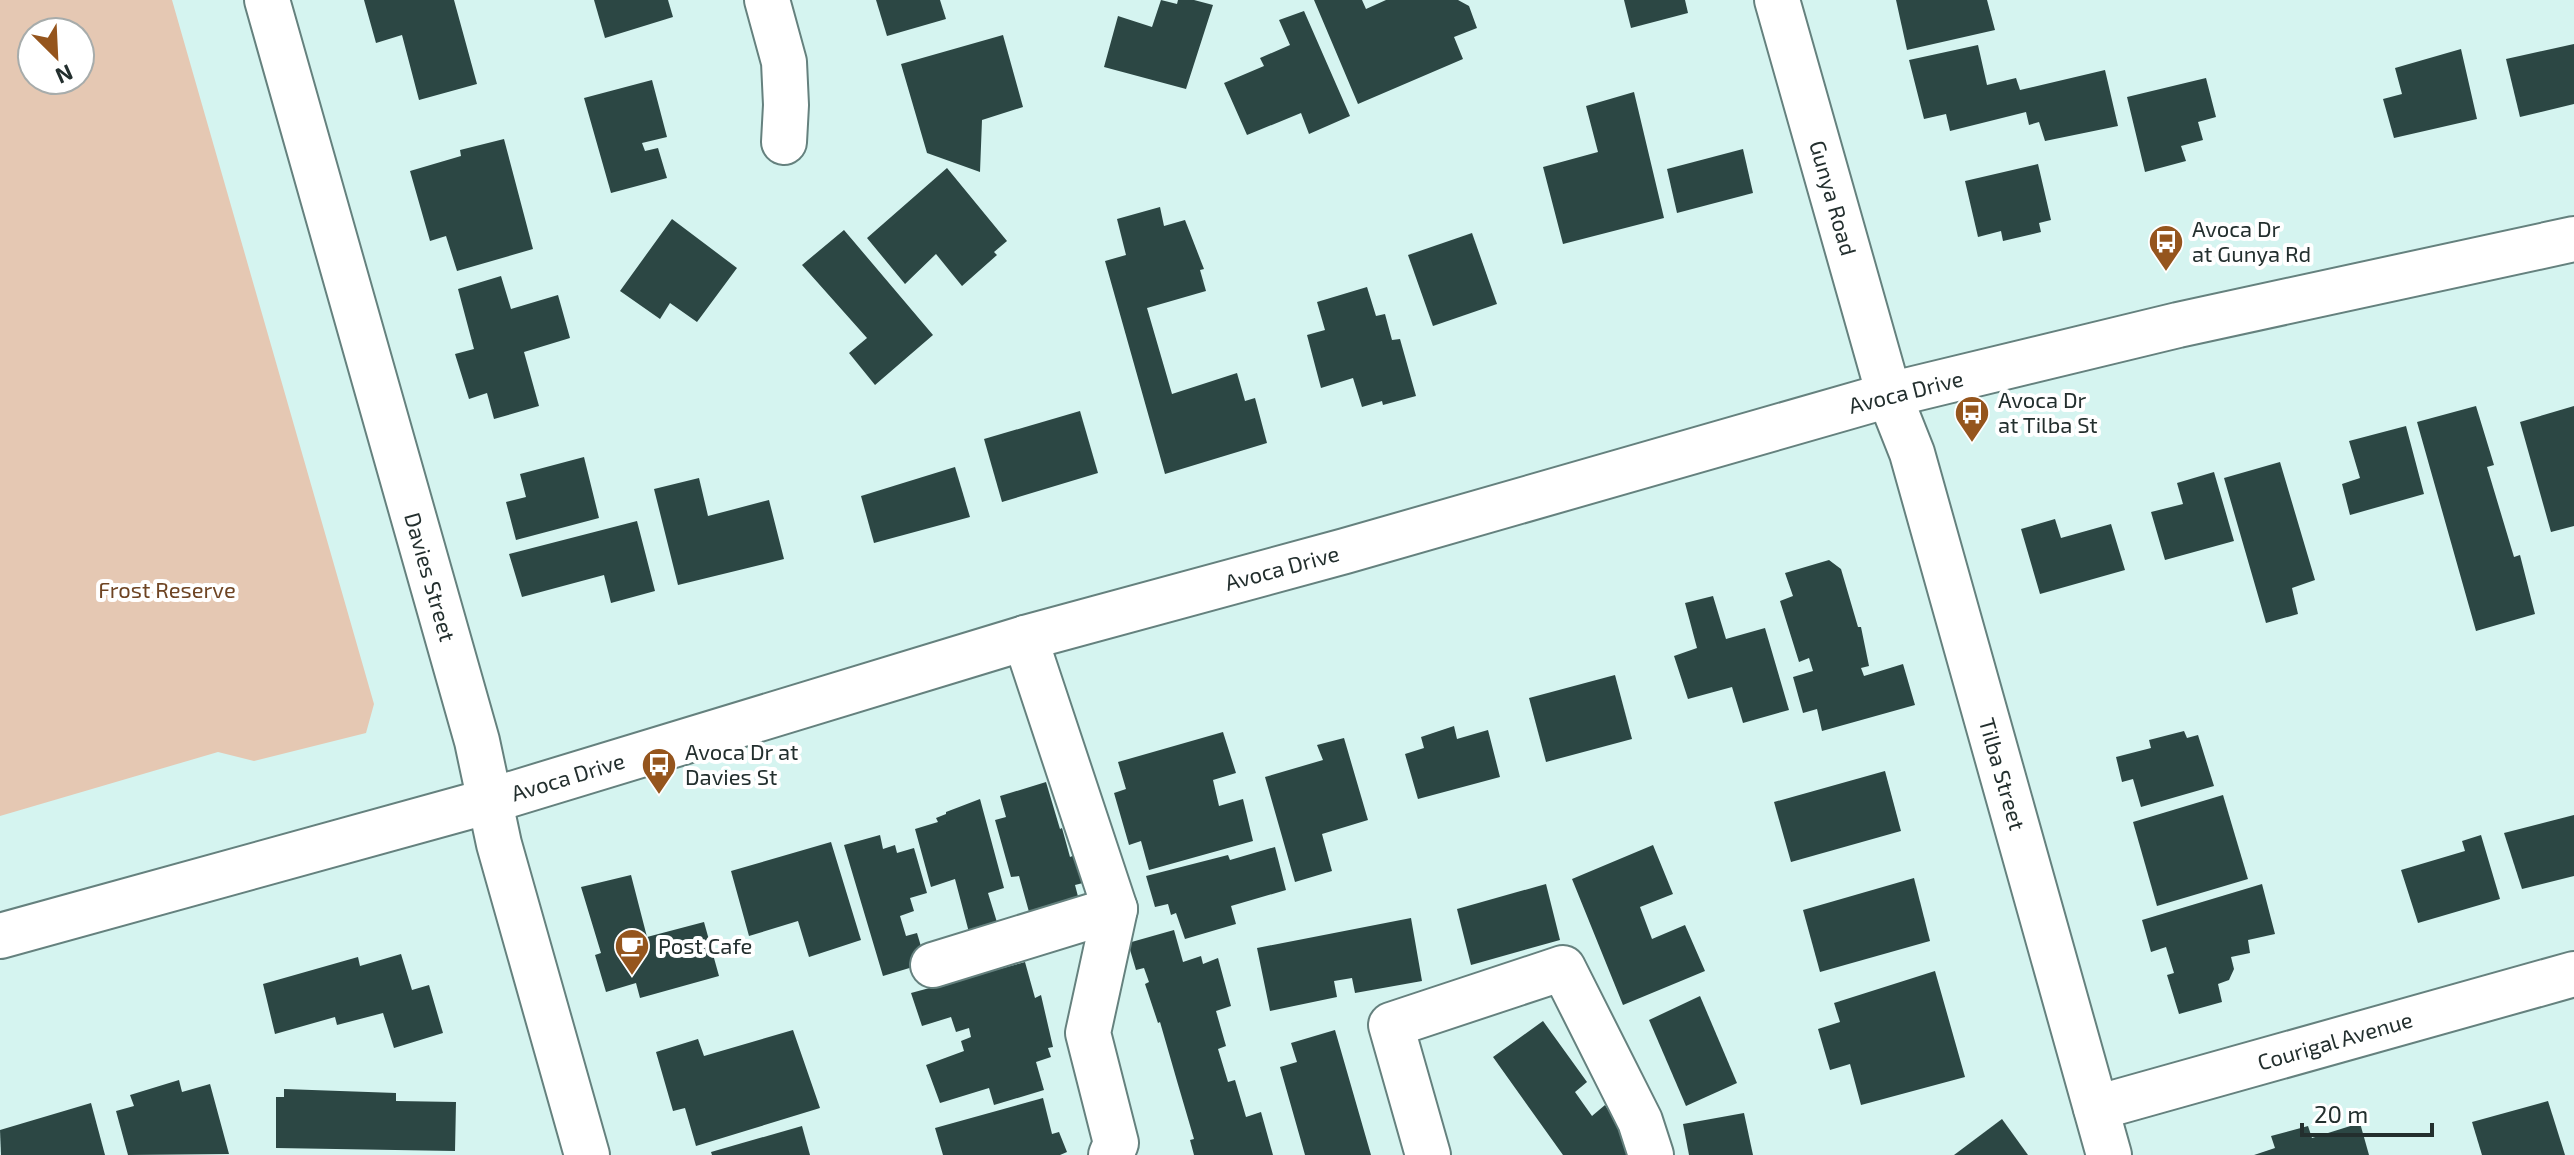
<svg xmlns="http://www.w3.org/2000/svg" width="2574" height="1155" font-family="'Exo 2',sans-serif">
<style>
.green{fill:#e5c8b3;fill-rule:evenodd}
.building{fill:#2c4744}
.lines{fill:none;stroke-linecap:round;stroke-linejoin:round}
.minor-casing{stroke:#65817e;stroke-width:48}
.secondary-casing{stroke:#65817e;stroke-width:48}
.minor{stroke:#fff;stroke-width:44}
.secondary{stroke:#fff;stroke-width:44}
.labels{text-anchor:middle;stroke-width:8;stroke-linejoin:round;paint-order:stroke}
.street-label{font-size:22px;fill:#232f2e;stroke:#fff}
.poi-label{font-size:22px;fill:#232f2e;stroke:#fff;text-anchor:start}
.park-label{font-size:22px;fill:#6e4423;stroke:#fff}
</style>
<rect width="100%" height="100%" fill="#d5f4f0"/>
<path class="green" d="M0 0H172L374 704 366 733 254 761 218 752 0 816ZM80 32V80H32V32Z"/>
<g class="building">
<polygon points="364,0 454,0 477,84 419,100 402,35 376,43"/>
<polygon points="594,0 668,0 673,17 605,38"/>
<polygon points="876,0 940,0 946,19 887,36"/>
<polygon points="1161,0 1177,4 1178,0 1194,0 1213,5 1186,89 1104,67 1118,16 1152,27"/>
<polygon points="1314,0 1362,0 1366,9 1386,0 1458,0 1469,6 1477,28 1454,37 1463,59 1358,104"/>
<polygon points="1624,0 1685,0 1688,13 1631,28"/>
<polygon points="1896,0 1987,0 1995,30 1907,50"/>
<polygon points="1304,11 1350,116 1309,134 1301,113 1247,135 1224,83 1264,66 1260,58 1290,45 1279,20"/>
<polygon points="1003,35 1023,107 982,120 980,172 927,153 901,64"/>
<polygon points="2574,44 2574,104 2520,117 2506,59"/>
<polygon points="1978,45 1987,85 2016,78 2020,90 2105,70 2118,126 2045,141 2039,122 2029,125 2026,112 1950,131 1946,114 1924,119 1909,60"/>
<polygon points="2461,49 2477,119 2394,138 2383,99 2402,94 2395,68"/>
<polygon points="2206,78 2216,117 2198,122 2203,140 2181,146 2186,161 2145,172 2127,97"/>
<polygon points="652,80 667,137 642,143 645,151 658,148 667,178 611,193 584,98"/>
<polygon points="1634,92 1664,218 1563,244 1543,167 1598,152 1586,106"/>
<polygon points="504,139 533,249 457,271 446,236 430,241 410,171 461,156 460,150"/>
<polygon points="1743,149 1753,193 1677,213 1667,169"/>
<polygon points="2038,164 2051,220 2039,223 2041,232 2003,241 2001,231 1978,237 1965,181"/>
<polygon points="947,168 1007,241 994,252 997,255 962,286 936,254 905,284 867,238"/>
<polygon points="1160,207 1164,226 1185,220 1204,269 1200,270 1206,291 1147,308 1172,394 1237,373 1245,401 1255,398 1267,443 1165,474 1105,261 1126,255 1117,219"/>
<polygon points="672,219 737,268 697,322 670,303 660,319 620,291"/>
<polygon points="844,230 933,335 875,385 849,353 867,338 802,265"/>
<polygon points="1472,233 1497,304 1433,326 1408,255"/>
<polygon points="501,276 511,309 558,295 570,338 524,352 539,406 494,419 487,393 469,399 455,354 474,349 458,289"/>
<polygon points="1367,287 1376,316 1385,314 1392,340 1400,339 1416,396 1383,405 1382,401 1362,407 1353,378 1321,388 1307,335 1325,330 1317,302"/>
<polygon points="2476,406 2494,465 2487,467 2514,557 2520,555 2535,614 2476,631 2417,422"/>
<polygon points="2574,406 2574,526 2551,532 2520,422"/>
<polygon points="1080,411 1098,473 1002,502 984,439"/>
<polygon points="2406,426 2424,494 2350,515 2342,484 2360,478 2349,441"/>
<polygon points="584,457 599,518 516,540 506,502 526,497 520,474"/>
<polygon points="2280,462 2315,580 2292,588 2298,614 2266,623 2224,478"/>
<polygon points="955,467 970,517 874,543 861,496"/>
<polygon points="2214,472 2234,541 2165,560 2151,512 2183,504 2177,483"/>
<polygon points="699,478 708,516 769,500 784,559 678,585 654,489"/>
<polygon points="2055,519 2061,538 2111,524 2125,570 2040,594 2021,529"/>
<polygon points="637,521 655,591 611,603 604,575 522,597 509,554"/>
<polygon points="1829,560 1841,569 1858,627 1861,627 1869,666 1861,668 1864,676 1903,664 1915,705 1822,731 1817,709 1803,713 1793,677 1813,671 1809,658 1799,662 1780,601 1793,596 1785,573"/>
<polygon points="1713,596 1726,639 1765,628 1789,710 1743,723 1732,687 1688,699 1674,656 1697,648 1685,603"/>
<polygon points="1615,675 1632,739 1546,762 1529,698"/>
<polygon points="1454,726 1457,739 1488,730 1500,777 1418,799 1405,754 1424,748 1421,737"/>
<polygon points="2184,731 2187,738 2198,735 2214,786 2141,807 2133,779 2122,782 2116,757 2151,748 2149,740"/>
<polygon points="1223,732 1236,773 1213,780 1219,806 1243,799 1253,841 1149,870 1141,841 1129,845 1114,793 1126,789 1118,762"/>
<polygon points="1344,738 1368,820 1322,834 1332,871 1295,882 1265,777 1323,760 1317,745"/>
<polygon points="1885,771 1901,831 1791,862 1774,802"/>
<polygon points="1046,782 1060,829 1062,828 1070,857 1075,855 1083,883 1075,885 1080,904 1031,919 1019,876 1011,877 995,820 1006,817 1000,796"/>
<polygon points="2223,795 2248,879 2157,906 2133,822"/>
<polygon points="980,799 1004,888 988,893 1000,932 971,940 955,879 931,887 915,829 938,822 936,818 946,814 946,812"/>
<polygon points="2574,815 2574,876 2522,889 2504,833"/>
<polygon points="880,835 883,849 895,845 897,853 914,848 927,893 910,898 914,911 900,916 906,936 917,933 926,963 883,976 844,845"/>
<polygon points="2481,835 2500,899 2418,923 2401,870 2465,851 2462,841"/>
<polygon points="831,842 861,940 809,957 798,921 749,936 731,871"/>
<polygon points="1653,845 1673,894 1640,907 1652,939 1685,925 1705,971 1623,1005 1572,879"/>
<polygon points="1275,847 1286,890 1231,906 1236,924 1185,939 1176,913 1171,915 1168,904 1155,907 1146,876 1228,855 1230,860"/>
<polygon points="631,875 647,937 704,922 719,976 640,998 636,983 606,992 595,955 601,953 581,887"/>
<polygon points="1914,878 1930,941 1820,972 1803,910"/>
<polygon points="1546,884 1560,940 1471,965 1457,909"/>
<polygon points="2262,884 2275,934 2248,940 2250,953 2231,957 2234,969 2229,980 2218,984 2222,1002 2179,1014 2167,975 2174,973 2166,947 2151,952 2142,920"/>
<polygon points="1411,918 1422,981 1355,993 1352,978 1334,981 1337,997 1270,1011 1257,948"/>
<polygon points="1174,930 1183,962 1201,956 1203,964 1218,958 1231,1006 1216,1011 1226,1046 1218,1049 1228,1082 1235,1080 1246,1117 1261,1112 1273,1155 1194,1155 1190,1140 1194,1139 1177,1081 1160,1022 1158,1023 1145,984 1149,982 1144,968 1136,970 1128,943"/>
<polygon points="401,954 412,990 429,985 443,1033 394,1048 383,1013 337,1025 335,1017 275,1034 263,984 358,957 360,966"/>
<polygon points="1025,962 1035,998 1041,995 1053,1047 1048,1048 1051,1057 1036,1062 1044,1090 994,1105 989,1088 940,1103 926,1065 964,1051 961,1041 971,1037 969,1028 956,1032 951,1017 922,1026 911,993"/>
<polygon points="1935,971 1965,1077 1861,1105 1850,1064 1830,1070 1818,1029 1840,1022 1834,1003"/>
<polygon points="1700,996 1737,1083 1686,1106 1649,1020"/>
<polygon points="1543,1021 1587,1082 1575,1092 1592,1116 1605,1105 1638,1155 1563,1155 1493,1057"/>
<polygon points="793,1030 820,1108 696,1146 685,1108 673,1111 656,1052 698,1039 704,1056"/>
<polygon points="1335,1030 1371,1155 1305,1155 1280,1067 1297,1062 1291,1043"/>
<polygon points="179,1080 182,1092 210,1084 229,1154 128,1155 116,1111 134,1106 130,1095"/>
<polygon points="284,1089 396,1093 396,1101 456,1102 455,1151 276,1148 276,1097 284,1097"/>
<polygon points="1043,1098 1052,1134 1059,1132 1067,1152 1060,1155 943,1155 935,1128"/>
<polygon points="2548,1101 2565,1155 2482,1155 2472,1122"/>
<polygon points="91,1103 105,1155 1,1155 0,1130"/>
<polygon points="1744,1113 1753,1155 1689,1155 1683,1124"/>
<polygon points="2002,1119 2028,1155 1954,1155"/>
<polygon points="2360,1123 2369,1155 2254,1155 2275,1148 2271,1136 2308,1126 2312,1138"/>
<polygon points="802,1126 810,1155 712,1155 711,1152"/>
</g>
<g class="lines">
<defs>
<g id="minor">
<polyline points="267,0 477,741 499,844 587,1155"/>
<polyline points="767,0 784,62 786,105 784,142"/>
<polyline points="1777,0 1889,395 1912,453 2109,1155"/>
<polyline points="1025,638 1115,909 1088,1033 1116,1143 1111,1155"/>
<polyline points="933,965 1115,909"/>
<polyline points="2096,1108 2574,974"/>
<polyline points="1428,1155 1391,1025 1563,968 1640,1121 1651,1155"/>
</g>
<polyline id="secondary" points="0,936 489,801 1025,638 1345,551 1889,395 2178,325 2574,239"/>
</defs>
<use href="#minor" class="minor-casing"/>
<use href="#secondary" class="secondary-casing"/>
<use href="#minor" class="minor"/>
<use href="#secondary" class="secondary"/>
</g>
<defs>
<symbol id="bus-pin" viewBox="-11 -11 22 30"><path d="M0 17L-7.5 6A9.5 9.5 0 1 1 7.5 6Z" fill="#95551d" stroke="#fff"/><path d="M-5-6H5V4H4V6H2V4H-2V6H-4V4H-5ZM-3.5-4V0h7V-4ZM-3.5 1.2v1.5H-2V1.2ZM2 1.2v1.5H3.5V1.2Z" fill="#fff"/></symbol>
<symbol id="cafe-pin" viewBox="-11 -11 22 30"><path d="M0 17L-7.5 6A9.5 9.5 0 1 1 7.5 6Z" fill="#95551d" stroke="#fff"/><path d="M-5.5-4.5H6V0H3Q3 3.5 0 3.5H-2.5Q-5.5 3.5-5.5 0ZM3-3.2v2h1.7v-2ZM-6 4.5H4V6H-6Z" fill="#fff"/></symbol>
</defs>
<g fill-rule="evenodd">
<use href="#bus-pin" x="2146" y="222" width="40" height="54"/>
<use href="#bus-pin" x="1952" y="393" width="40" height="54"/>
<use href="#bus-pin" x="639" y="745" width="40" height="54"/>
<use href="#cafe-pin" x="612" y="926" width="40" height="54"/>
</g>
<g class="labels">
<g class="street-label">
<text transform="translate(1833 198) rotate(74)" y="8">Gunya Road</text>
<text transform="translate(1906 392) rotate(-14)" y="8">Avoca Drive</text>
<text transform="translate(1282 568) rotate(-15)" y="8">Avoca Drive</text>
<text transform="translate(430 577) rotate(74)" y="8">Davies Street</text>
<text transform="translate(2002 774) rotate(74)" y="8">Tilba Street</text>
<text transform="translate(568 777) rotate(-17)" y="8">Avoca Drive</text>
<text transform="translate(2335 1041) rotate(-16)" y="8">Courigal Avenue</text>
</g>
<g class="poi-label">
<text x="2192" y="237">Avoca Dr<tspan x="2192" dy="25">at Gunya Rd</tspan></text>
<text x="1998" y="408">Avoca Dr<tspan x="1998" dy="25">at Tilba St</tspan></text>
<text x="685" y="760">Avoca Dr at<tspan x="685" dy="25">Davies St</tspan></text>
<text x="658" y="954">Post Cafe</text>
</g>
<g class="park-label">
<text x="167" y="598">Frost Reserve</text>
</g>
</g>
<g transform="translate(56 56) rotate(156)"><circle r="38" fill="#ffffff" stroke="#a7acab" stroke-width="2"/>
<path d="M0-6L14 30L0 20L-14 30Z" fill="#95551d"/>
<text y="-12" font-size="22" font-weight="bold" text-anchor="middle" fill="#232f2e">N</text>
</g>
<path d="M2302 1123v12h130v-12" fill="none" stroke="#232f2e" stroke-width="4"/>
<text x="2314" y="1123" font-size="24" fill="#232f2e" stroke="#ffffff" stroke-width="6" paint-order="stroke">20 m</text>
</svg>
